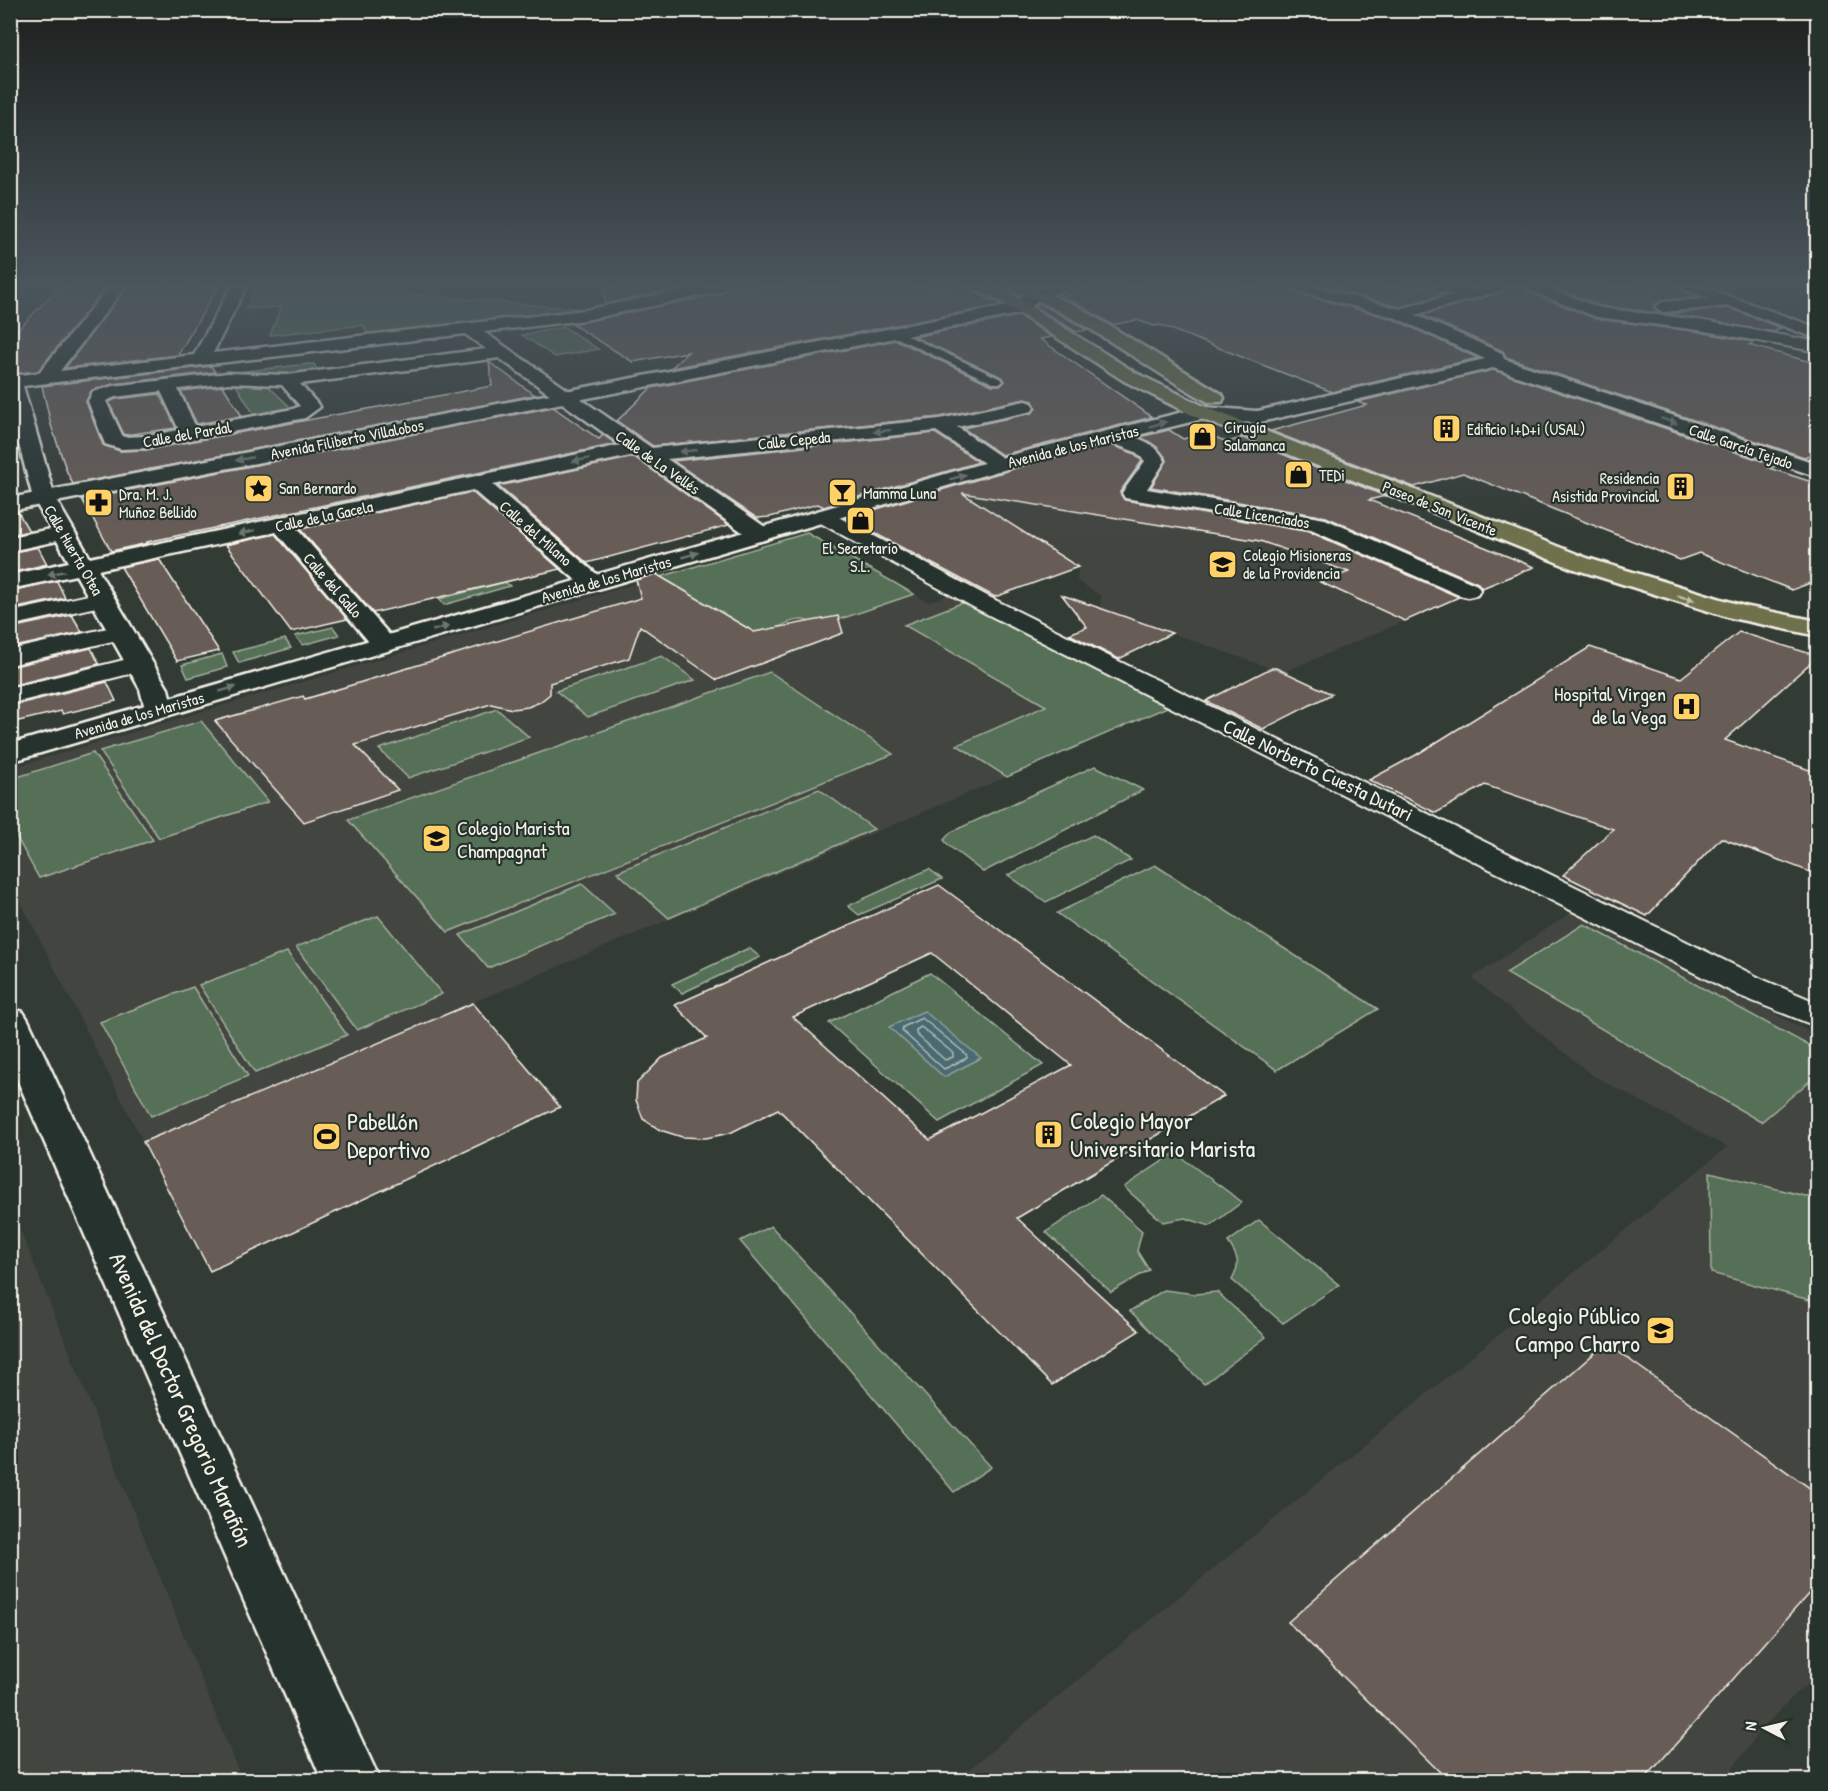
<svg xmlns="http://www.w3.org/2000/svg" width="1828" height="1791" font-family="'Patrick Hand',sans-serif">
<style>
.built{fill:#43453f}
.green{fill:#547056;stroke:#a4b09f;stroke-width:1.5}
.water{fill:#4a6a70;stroke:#8ea0a0;stroke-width:1.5}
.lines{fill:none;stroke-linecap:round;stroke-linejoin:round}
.shore{stroke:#b0bbb8;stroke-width:1.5}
.building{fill:#675b56;stroke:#f4f1e8;stroke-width:1.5;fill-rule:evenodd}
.service-casing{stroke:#f4f1e8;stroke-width:5}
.pedestrian-casing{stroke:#f4f1e8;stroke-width:4}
.minor-casing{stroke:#f4f1e8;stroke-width:5}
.secondary-casing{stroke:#f4f1e8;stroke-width:5}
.trunk-casing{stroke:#f4f1e8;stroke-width:5}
.service{fill:#26332d;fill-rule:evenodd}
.pedestrian{fill:#26332d;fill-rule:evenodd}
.minor{fill:#26332d;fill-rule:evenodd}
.secondary{fill:#26332d;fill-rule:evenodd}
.trunk{fill:#6e714b;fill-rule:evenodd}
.oneway{fill:#6e766e}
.oneway2{fill:#bebea9}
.labels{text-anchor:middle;stroke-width:4.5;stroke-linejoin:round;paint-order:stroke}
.far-poi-label{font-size:16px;fill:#f4f1e8;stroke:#26332d;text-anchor:start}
.far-street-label{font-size:16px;fill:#f4f1e8;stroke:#26332d}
.poi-label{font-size:20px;fill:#f4f1e8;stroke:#26332d;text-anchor:end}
.street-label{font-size:20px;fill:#f4f1e8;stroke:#26332d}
.near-poi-label{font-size:24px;fill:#f4f1e8;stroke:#26332d;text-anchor:start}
.near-street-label{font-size:24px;fill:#f4f1e8;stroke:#26332d}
</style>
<rect width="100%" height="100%" fill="#333b35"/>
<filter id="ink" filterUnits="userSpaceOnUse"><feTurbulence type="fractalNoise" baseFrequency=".0167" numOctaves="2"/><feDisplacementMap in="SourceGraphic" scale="12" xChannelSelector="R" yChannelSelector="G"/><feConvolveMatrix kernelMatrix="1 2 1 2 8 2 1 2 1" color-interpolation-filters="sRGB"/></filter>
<g filter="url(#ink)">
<g class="built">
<polygon points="949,490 1108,497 1304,528 1379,561 1321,582 1405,621 1284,672 1273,669 1100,608 1101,596 1077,581 1078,567 992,513 994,512"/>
<polygon points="807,533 928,602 948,595 1172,705 1068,751 143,1142 11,883 11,768"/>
<polygon points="1576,909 1817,1036 1817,1679 1796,1693 1760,1731 1733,1768 1727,1780 956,1780 1727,1147 1592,1075 1472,978"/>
<polygon points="10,1207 24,1239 242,1780 11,1780"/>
</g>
<g class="green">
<polygon points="257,287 321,287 582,309 368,334 363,325 270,335 281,307 246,309"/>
<polygon points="564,327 598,349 555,357 522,335"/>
<polygon points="309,364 314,364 317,371 285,375 237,372"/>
<polygon points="236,385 268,386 290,407 282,412 255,416"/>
<path d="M807 533 914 594 820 626C803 618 796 618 779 627 772 631 761 631 754 632L660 577Z"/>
<polygon points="505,582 510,586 444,605 439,599"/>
<polygon points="964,602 1172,705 1007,777 957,745 1046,706 904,625"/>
<polygon points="333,627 339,635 303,645 295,636"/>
<polygon points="285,639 291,648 239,663 233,652"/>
<polygon points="222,654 227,667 188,678 182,665"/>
<polygon points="662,656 695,680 588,717 556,691"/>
<polygon points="770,672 893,754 448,932 348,820"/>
<polygon points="497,709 529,737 408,778 379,749"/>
<polygon points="201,721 268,802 159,838 100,751"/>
<polygon points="93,753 153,840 39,878 11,827 11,779"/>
<polygon points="1095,766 1143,790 983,872 949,846 944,840 951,832"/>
<polygon points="819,789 874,829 669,918 617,872"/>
<polygon points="1093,835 1131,860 1046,902 1008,875"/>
<polygon points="1155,865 1378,1009 1277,1070 1057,913"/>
<polygon points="929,869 942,879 859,915 848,906"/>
<polygon points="582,884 615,914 488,968 460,935"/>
<polygon points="378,916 442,994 357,1030 296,947"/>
<polygon points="1584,924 1817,1050 1817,1075 1761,1122 1506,973"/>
<polygon points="749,948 760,957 682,993 672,984"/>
<polygon points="287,952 347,1035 255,1073 199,985"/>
<polygon points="930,973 1043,1065 939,1122 829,1023"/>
<polygon points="193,987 248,1076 151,1116 100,1022"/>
<polygon points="1175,1153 1242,1202 1210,1226 1185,1218 1163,1222 1124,1187"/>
<polygon points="1710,1172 1817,1199 1817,1302 1711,1273"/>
<polygon points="1101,1195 1142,1231 1137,1251 1149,1270 1111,1292 1046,1232"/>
<path d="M1259 1220 1339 1285 1283 1323 1232 1280C1241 1264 1238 1256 1228 1242Z"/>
<polygon points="771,1226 991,1467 954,1492 740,1241"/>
<polygon points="1164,1290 1195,1294 1217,1292 1266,1337 1204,1384 1130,1311"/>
</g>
<polygon class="water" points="924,1011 981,1058 944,1077 889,1027"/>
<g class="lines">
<g class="shore">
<polygon points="922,1018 966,1054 967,1058 944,1069 902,1031 903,1027"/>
<polygon points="921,1027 953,1053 953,1057 945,1060 916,1034 916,1030"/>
</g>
</g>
<g class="building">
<polygon points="59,287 106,287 38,371 10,374 10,347 19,338 10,338"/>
<polygon points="127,287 218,287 178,355 65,368"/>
<polygon points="604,287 689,287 605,304"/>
<polygon points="727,287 970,287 974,292 1002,305 671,368 688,352 633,362 572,324 718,294 725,291"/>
<polygon points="1090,287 1289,287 1293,292 1393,319 1478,358 1332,392 1160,325 1154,326 1137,320 1112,325 1078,304 1061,297"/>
<polygon points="1322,287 1432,287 1436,292 1445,294 1400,307"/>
<polygon points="1506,287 1525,287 1528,292 1596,319 1699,332 1754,342 1749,345 1818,364 1818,452 1804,457 1506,357 1503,351 1422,315 1503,292"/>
<polygon points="1551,287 1681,287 1685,292 1699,297 1662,300 1653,306 1660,313 1601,306"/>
<polygon points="1040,304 1063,316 1087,330 1076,332 1035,306"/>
<polygon points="1729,308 1781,328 1774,332 1667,314"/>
<polygon points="1019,316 1052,337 1040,339 1152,417 1002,455 963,428 1032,413 1036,408 1033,401 1025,399 940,417 653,446 617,421 651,388 896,340 992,385 1001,385 1005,381 1002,377 914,337"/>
<polygon points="489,362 535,395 73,484 67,472 51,425 42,386 211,366 215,372 113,384 91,391 86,402 103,445 120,451 146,450 492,386"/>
<polygon points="1493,370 1777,466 1769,468 1818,484 1818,580 1792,590 1699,553 1680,560 1463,473 1414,487 1271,431 1367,405 1357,402"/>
<polygon points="223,386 242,416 197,424 181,391"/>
<polygon points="160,394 176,428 124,435 109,402 116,399"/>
<polygon points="553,407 599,439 603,435 616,444 147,542 148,543 111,551 82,499"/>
<polygon points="1169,430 1183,439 1205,433 1227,442 1243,438 1385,496 1369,500 1534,567 1482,588 1478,583 1326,517 1151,487 1167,460 1157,447 1140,437"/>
<polygon points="935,433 979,462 824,507 818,504 770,517 757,518 673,461"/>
<polygon points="1109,444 1135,454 1142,461 1120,492 1125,500 1310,532 1459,597 1405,621 1320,582 1349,572 1260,541 962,493 1078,567 995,597 846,518 1033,463"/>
<polygon points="634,457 729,525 587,563 498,486"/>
<polygon points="472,492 560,569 373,613 300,529"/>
<polygon points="18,512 29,531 10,535 10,513"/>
<polygon points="275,534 347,619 291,632 226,545"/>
<polygon points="38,547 47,564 10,573 10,553"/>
<polygon points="159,559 179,590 219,651 177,661 121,567"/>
<polygon points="656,574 754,632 838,616 843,633 717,680 640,626 629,658 550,683 550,694 540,702 528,707 512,709 491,704 355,745 398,790 304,822 215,721 303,696 305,699 641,598 636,580"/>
<polygon points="57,581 65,598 17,608 10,596 10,591"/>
<polygon points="1062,595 1172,633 1119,659 1069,634 1087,627"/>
<polygon points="72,615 82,632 10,648 10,628"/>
<polygon points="1739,632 1818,656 1725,740 1818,773 1818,875 1721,838 1647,916 1563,875 1613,829 1485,785 1436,813 1369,780 1416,755 1590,647 1681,678"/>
<polygon points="91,648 99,664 10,686 10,667"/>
<polygon points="1271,668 1276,668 1332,694 1263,729 1206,701"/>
<polygon points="107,682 116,701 63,714 61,711 10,723 10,706"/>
<path d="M939 885 1224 1096 1017 1218 1139 1331 1052 1385 778 1109 730 1133 706 1138 682 1137 660 1130 643 1119 636 1100 637 1083 662 1058 707 1038 675 1005ZM932 953 1071 1065 930 1140 793 1017Z"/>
<polygon points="473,1003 560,1107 210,1271 143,1142"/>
<polygon points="1606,1343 1818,1494 1818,1583 1644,1780 1448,1780 1288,1622"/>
</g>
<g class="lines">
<defs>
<polygon id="service" points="895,330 1001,379 1003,381 1001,383 993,383 891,335 890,333"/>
<g id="pedestrian">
<polygon points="1434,287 1458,287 1476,291 1478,294 1471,298 1436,290"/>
<polygon points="1527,287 1546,287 1600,308 1699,320 1818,342 1818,352 1699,330 1597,317 1529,290"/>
<polygon points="1734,297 1742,302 1739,305 1663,312 1655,307 1663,302"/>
<polygon points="167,380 173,381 176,385 199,434 197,438 183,438 181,434 158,385 161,381"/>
<polygon points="822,510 829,512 991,598 1764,980 1818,1003 1818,1027 1740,996 975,608 815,520 811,516 815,512"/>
<polygon points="102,592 110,594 114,599 110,604 10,626 10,612"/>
<polygon points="121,625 130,627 133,632 130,637 10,665 10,650"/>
<polygon points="140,656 149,659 153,664 149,669 10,704 10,688"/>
</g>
<g id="minor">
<path d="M109 287H125L60 371 194 355 231 287H246L213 353 585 310 698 287H725L723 290 718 292 585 320 484 332 652 448 940 419 1025 401 1032 403 1034 407 1032 411 957 427 1007 461 1010 465 1007 469 1000 471 993 469 936 431 667 459 768 529 771 534 768 539 760 541 752 539 635 455 493 485 601 578 605 583 601 588 593 590 585 588 473 490 296 528 393 639 397 644 393 649 384 652 375 649 276 532 98 570 168 689 173 709 169 715 159 717 149 715 145 709 140 689 76 575 10 589V575L69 562 57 541 10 551V537L51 529 33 498 10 410V376L39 373ZM465 334 486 349 287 375 228 373 113 386 93 392 88 401 105 444 121 449 146 448 305 418 320 407 300 384 499 358 621 445 90 558 55 498 23 386ZM228 383 282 385 300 406 293 409 146 436 123 437 106 401 115 397Z"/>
<polygon points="1045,287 1069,287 1066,290 1039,298 1031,293 1033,290"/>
<polygon points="1291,287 1315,287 1400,309 1481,287 1504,287 1502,290 1415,315 1502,353 1504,359 1818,464 1818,477 1493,368 1256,423 1249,421 1246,417 1249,413 1485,359 1394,317 1294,290"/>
<polygon points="1683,287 1704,287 1818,328 1818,339 1686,290"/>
<path d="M1113 431C1133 436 1156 441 1165 461L1147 489 1325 519 1477 585 1480 590 1477 595 1468 597 1459 595 1311 530 1125 498 1122 493 1145 461 1136 452 1106 441 1103 437 1106 433Z"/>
<polygon points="10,1008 23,1012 28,1020 380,1780 322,1780 10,1063"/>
</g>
<g id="secondary">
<polygon points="1039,288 1047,293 1034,303 1029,311 1023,313 10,511 10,498 1017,304 1021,297"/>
<polygon points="1203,407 1256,411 1263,413 1266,417 1263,421 1256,423 1203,419 1032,461 10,762 10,744 1018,453"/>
</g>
<g id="trunk">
<polygon points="972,287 993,287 1009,293 1136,373 1210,409 1587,558 1744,606 1818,621 1818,636 1731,618 1571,568 1196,417 1124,381 997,299 975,290"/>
<path d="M1011 287H1032L1077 306 1222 394 1224 398 1222 402H1208C1142 366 1084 318 1014 290Z"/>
</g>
</defs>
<use href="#service" class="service-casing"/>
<use href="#pedestrian" class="pedestrian-casing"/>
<use href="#minor" class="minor-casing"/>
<use href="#secondary" class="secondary-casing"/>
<use href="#trunk" class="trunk-casing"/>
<use href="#service" class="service"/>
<use href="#pedestrian" class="pedestrian"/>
<use href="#minor" class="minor"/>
<use href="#secondary" class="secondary"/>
<use href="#trunk" class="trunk"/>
</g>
<defs><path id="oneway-solid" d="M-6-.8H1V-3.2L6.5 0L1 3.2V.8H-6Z" transform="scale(1.5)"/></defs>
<g class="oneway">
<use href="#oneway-solid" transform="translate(1669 421) rotate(19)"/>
<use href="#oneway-solid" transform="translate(1158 424) rotate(-17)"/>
<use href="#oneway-solid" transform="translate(882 431) rotate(174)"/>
<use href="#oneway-solid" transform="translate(688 451) rotate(174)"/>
<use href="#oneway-solid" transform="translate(244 459) rotate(169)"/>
<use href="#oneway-solid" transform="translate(581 460) rotate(168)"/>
<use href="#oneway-solid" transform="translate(958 477) rotate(-16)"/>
<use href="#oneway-solid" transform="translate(247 532) rotate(168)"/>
<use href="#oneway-solid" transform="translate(690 555) rotate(-16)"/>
<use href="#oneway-solid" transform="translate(56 573) rotate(168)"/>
<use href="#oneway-solid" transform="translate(441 628) rotate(-16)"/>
<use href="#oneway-solid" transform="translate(228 689) rotate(-16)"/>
</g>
<use class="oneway2" href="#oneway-solid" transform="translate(1686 598) rotate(16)"/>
</g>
<linearGradient id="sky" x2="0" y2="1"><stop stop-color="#1c201d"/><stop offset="0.53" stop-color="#4a555c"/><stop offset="1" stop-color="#4a555c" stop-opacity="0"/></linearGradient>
<rect width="1828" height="537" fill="url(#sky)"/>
<defs>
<symbol id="building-square" viewBox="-11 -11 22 22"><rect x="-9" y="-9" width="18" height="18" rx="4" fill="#ffd166" stroke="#26332d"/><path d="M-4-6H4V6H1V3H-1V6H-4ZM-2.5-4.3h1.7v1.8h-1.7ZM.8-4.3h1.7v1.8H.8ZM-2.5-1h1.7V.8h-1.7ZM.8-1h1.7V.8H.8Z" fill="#111"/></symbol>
<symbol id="shop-square" viewBox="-11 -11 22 22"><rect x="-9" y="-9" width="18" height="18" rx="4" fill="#ffd166" stroke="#26332d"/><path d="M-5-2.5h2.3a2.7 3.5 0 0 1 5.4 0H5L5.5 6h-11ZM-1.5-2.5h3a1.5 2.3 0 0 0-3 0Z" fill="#111"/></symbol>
<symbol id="sight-square" viewBox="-11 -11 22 22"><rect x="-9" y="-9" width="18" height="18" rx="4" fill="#ffd166" stroke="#26332d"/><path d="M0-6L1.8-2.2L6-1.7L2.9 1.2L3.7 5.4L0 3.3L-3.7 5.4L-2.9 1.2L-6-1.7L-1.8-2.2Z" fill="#111"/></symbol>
<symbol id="bar-square" viewBox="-11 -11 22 22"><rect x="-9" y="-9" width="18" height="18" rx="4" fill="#ffd166" stroke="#26332d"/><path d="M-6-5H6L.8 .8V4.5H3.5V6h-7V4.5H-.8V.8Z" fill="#111"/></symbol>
<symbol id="pharmacy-square" viewBox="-11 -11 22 22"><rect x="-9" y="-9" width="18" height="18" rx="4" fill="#ffd166" stroke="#26332d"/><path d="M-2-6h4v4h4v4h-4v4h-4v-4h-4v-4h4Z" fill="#111"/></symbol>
<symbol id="school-square" viewBox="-11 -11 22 22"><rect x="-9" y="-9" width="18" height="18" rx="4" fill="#ffd166" stroke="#26332d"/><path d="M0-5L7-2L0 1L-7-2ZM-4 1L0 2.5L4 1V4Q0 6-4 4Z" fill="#111"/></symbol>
<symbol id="hospital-square" viewBox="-11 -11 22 22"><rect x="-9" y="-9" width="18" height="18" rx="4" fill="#ffd166" stroke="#26332d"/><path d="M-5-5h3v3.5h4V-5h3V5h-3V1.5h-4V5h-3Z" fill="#111"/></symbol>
<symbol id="stadium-square" viewBox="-11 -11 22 22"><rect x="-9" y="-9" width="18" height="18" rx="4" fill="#ffd166" stroke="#26332d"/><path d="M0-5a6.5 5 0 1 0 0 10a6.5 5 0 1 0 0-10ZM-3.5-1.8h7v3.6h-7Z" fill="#111"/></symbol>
</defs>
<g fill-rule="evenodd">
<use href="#building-square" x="1430" y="412" width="33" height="33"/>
<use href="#shop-square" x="1186" y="420" width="33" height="33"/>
<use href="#shop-square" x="1282" y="458" width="33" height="33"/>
<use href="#building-square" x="1664" y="470" width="33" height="33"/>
<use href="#sight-square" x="242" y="472" width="33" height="33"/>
<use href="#bar-square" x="826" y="476" width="33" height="33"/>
<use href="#pharmacy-square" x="82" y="486" width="33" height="33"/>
<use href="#shop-square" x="844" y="504" width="33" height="33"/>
<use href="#school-square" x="1206" y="548" width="33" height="33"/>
<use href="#hospital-square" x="1670" y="690" width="33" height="33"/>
<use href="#school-square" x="420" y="822" width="33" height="33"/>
<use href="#building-square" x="1032" y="1118" width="33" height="33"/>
<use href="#stadium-square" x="310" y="1120" width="33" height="33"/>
<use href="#school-square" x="1644" y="1314" width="33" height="33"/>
</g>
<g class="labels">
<g class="far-poi-label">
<text x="1224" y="433">Cirugía<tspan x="1224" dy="18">Salamanca</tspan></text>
<text x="1467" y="435">Edificio I+D+i (USAL)</text>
<text x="1319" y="481">TEDi</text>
<text x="1659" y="484" text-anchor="end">Residencia<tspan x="1659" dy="18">Asistida Provincial</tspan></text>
<text x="279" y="494">San Bernardo</text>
<text x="863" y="499">Mamma Luna</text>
<text x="119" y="500">Dra. M. J.<tspan x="119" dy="18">Muñoz Bellido</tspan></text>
<text x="860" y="554" text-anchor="middle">El Secretario<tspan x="860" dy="18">S.L.</tspan></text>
<text x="1243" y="561">Colegio Misioneras<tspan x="1243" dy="18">de la Providencia</tspan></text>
</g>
<g class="far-street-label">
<text transform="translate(187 434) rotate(-10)" y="6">Calle del Pardal</text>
<text transform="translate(347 439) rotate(-11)" y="6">Avenida Filiberto Villalobos</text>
<text transform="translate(794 440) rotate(-6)" y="6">Calle Cepeda</text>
<text transform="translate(1073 446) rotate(-14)" y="6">Avenida de los Maristas</text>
<text transform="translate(1741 446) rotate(19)" y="6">Calle García Tejado</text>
<text transform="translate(658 462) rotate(35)" y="6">Calle de La Vellés</text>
<text transform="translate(1440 508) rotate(22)" y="6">Paseo de San Vicente</text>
<text transform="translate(1262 515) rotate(9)" y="6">Calle Licenciados</text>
<text transform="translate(324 516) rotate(-12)" y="6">Calle de la Gacela</text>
<text transform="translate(536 533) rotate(41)" y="6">Calle del Milano</text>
<text transform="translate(74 550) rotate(60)" y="6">Calle Huerta Otea</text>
<text transform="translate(606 579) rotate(-16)" y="6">Avenida de los Maristas</text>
<text transform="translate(333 585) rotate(49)" y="6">Calle del Gallo</text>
<text transform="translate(139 715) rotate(-16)" y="6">Avenida de los Maristas</text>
</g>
<g class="poi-label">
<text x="1666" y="701">Hospital Virgen<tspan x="1666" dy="23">de la Vega</tspan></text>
<text x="457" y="835" text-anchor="start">Colegio Marista<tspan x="457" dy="23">Champagnat</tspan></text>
</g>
<g class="street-label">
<text transform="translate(1318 770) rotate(26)" y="7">Calle Norberto Cuesta Dutari</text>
</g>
<g class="near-poi-label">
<text x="1070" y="1129">Colegio Mayor<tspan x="1070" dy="28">Universitario Marista</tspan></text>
<text x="347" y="1130">Pabellón<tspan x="347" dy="28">Deportivo</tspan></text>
<text x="1640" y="1324" text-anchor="end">Colegio Público<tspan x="1640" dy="28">Campo Charro</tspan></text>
</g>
<g class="near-street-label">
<text transform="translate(181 1400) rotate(66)" y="8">Avenida del Doctor Gregorio Marañón</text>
</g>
</g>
<rect width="1828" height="1791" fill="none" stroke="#26332d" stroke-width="36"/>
<rect x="18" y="18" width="1792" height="1755" fill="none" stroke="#f4f1e8" stroke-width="2" filter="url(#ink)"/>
<g transform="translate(1765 1728) rotate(277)" stroke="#26332d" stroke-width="4.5" paint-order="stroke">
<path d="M0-4.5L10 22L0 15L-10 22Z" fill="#f4f1e8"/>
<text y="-9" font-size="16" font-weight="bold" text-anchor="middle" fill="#f4f1e8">N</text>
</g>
</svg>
